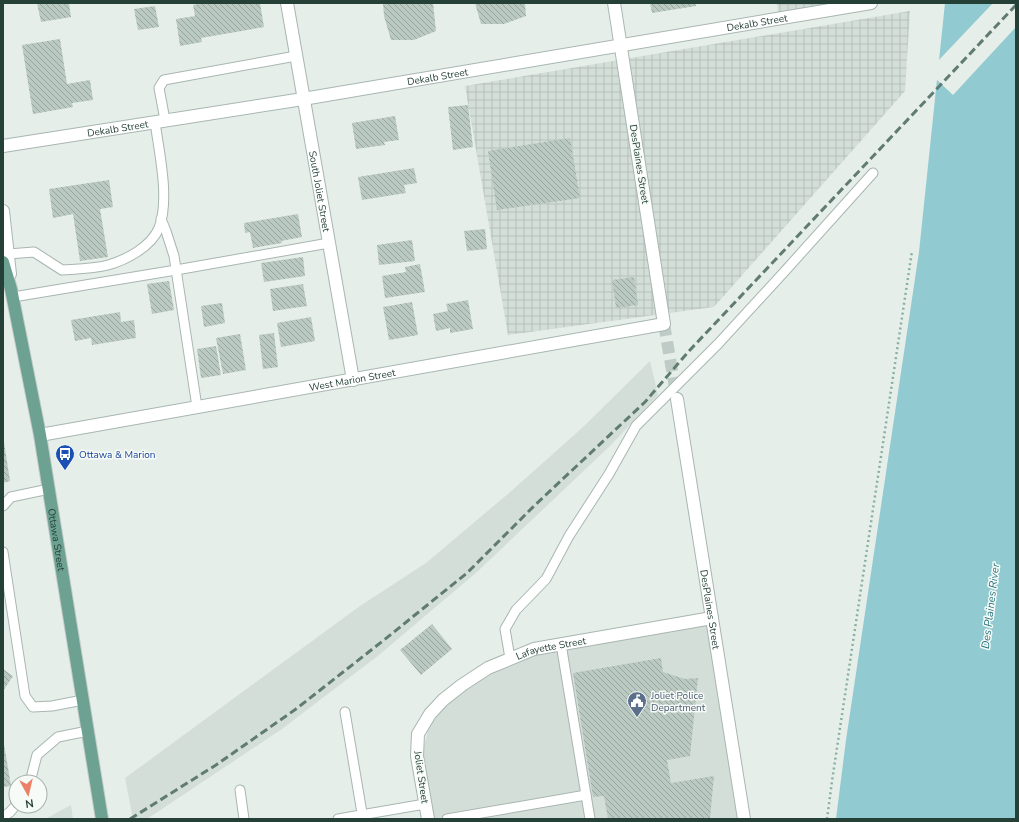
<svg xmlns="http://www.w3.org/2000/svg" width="1019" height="822" font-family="'Nunito Sans',sans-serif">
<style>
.built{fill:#d4ded9}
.industrial{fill:url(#industrial-grid)}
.water{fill:#91cad0}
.pier{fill:#e6eeea}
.building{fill:url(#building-back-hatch)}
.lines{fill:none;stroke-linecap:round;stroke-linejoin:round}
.street-tunnel{stroke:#bfcbc6;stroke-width:12;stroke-dasharray:12 6;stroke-linecap:butt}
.lane-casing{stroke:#a8b6b1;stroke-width:11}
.street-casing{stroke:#a8b6b1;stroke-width:14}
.primary-casing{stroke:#c2cac7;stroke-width:14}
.path{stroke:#88b0a1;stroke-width:2.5;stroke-dasharray:2 3;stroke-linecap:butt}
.lane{stroke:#fff;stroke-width:9}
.street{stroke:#fff;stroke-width:12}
.primary{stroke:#6da191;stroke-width:12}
.rail{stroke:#607b72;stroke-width:3;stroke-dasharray:8 4;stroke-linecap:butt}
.labels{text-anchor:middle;stroke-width:3;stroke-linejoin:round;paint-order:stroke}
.street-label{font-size:10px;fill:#254037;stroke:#f7fbf8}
.transit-label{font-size:10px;fill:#164399;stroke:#f7fbf8;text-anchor:start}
.service-label{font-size:10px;fill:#4e5e75;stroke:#f7fbf8;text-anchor:start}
.water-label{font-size:11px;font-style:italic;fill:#21717a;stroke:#f7fbf8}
</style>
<defs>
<pattern id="industrial-grid" width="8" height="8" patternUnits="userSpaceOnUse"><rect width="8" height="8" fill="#d4ded9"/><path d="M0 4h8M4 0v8" fill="none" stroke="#b6c0bb"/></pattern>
<pattern id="building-back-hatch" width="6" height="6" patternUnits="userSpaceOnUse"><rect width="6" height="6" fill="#bbc9c3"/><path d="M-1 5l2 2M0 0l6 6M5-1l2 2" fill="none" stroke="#98a59f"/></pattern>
</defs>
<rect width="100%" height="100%" fill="#e6eeea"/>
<g class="built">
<polygon points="650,361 658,395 611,445 477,572 379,655 282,729 147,819 133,819 125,778 360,606 426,563 509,493 582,428"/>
<polygon points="711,621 742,819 434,819 422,754 429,727 451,695 509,660"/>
<polygon points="71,805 73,819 45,819"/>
</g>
<g class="industrial">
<polygon points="777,3 837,3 778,13"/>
<polygon points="910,11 905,91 714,307 508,335 465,86"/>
</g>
<polygon class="water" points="945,3 1016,3 1016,819 836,819 846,740 919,252"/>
<polygon class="pier" points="993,3 1016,3 1016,27 953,95 935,78 936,63"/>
<g class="building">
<polygon points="37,3 69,3 71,17 41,22"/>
<polygon points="204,3 260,3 264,27 201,38 202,42 180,46 176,19 195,16 193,5"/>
<polygon points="383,3 433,3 436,31 414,40 391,40 384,16"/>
<polygon points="475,3 525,3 526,16 504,24 481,24"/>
<polygon points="650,3 695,3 696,6 652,13"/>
<polygon points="155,6 159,27 138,30 134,9"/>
<polygon points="60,39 67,84 90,80 93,100 72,103 73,107 33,114 22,45"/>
<polygon points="468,105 473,147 453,150 448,107"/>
<polygon points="395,116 399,140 384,142 385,145 356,149 352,123"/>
<polygon points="570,138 580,198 497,210 488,151"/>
<polygon points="414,168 417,183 404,185 406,193 362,200 358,177"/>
<polygon points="109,180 113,207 100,209 108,257 80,261 73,214 53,218 49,189"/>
<polygon points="298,214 302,237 281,241 282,243 253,248 250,232 245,233 244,223"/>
<polygon points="485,229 487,249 467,251 464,231"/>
<polygon points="412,240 415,261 379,265 377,245"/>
<polygon points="303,257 305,276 264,282 261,263"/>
<polygon points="420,264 425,292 385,298 382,276 406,272 405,267"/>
<polygon points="634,277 638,305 616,308 612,280"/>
<polygon points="169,281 174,310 152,314 147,284"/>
<polygon points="303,284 307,306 273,311 270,289"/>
<polygon points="468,300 473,329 450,333 450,328 436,331 433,314 448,311 446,304"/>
<polygon points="412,302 418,335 389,340 383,307"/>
<polygon points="222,303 225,323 204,327 201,306"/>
<polygon points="120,312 121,322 134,320 136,338 92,345 91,338 75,341 71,320"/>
<polygon points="311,317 315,341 281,347 277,323"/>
<polygon points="274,333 278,367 263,369 259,335"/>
<polygon points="240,334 246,370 223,374 216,338"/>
<polygon points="216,346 221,375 201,378 197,349"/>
<polygon points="4,442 10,481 3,483 3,443"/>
<polygon points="432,624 452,649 421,675 400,650"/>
<polygon points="661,658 663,672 685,679 698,678 690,756 667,760 671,783 714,776 710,819 608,819 604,796 593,797 573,673"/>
<polygon points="3,669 13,676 3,691"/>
<polygon points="3,738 11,786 3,787"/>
</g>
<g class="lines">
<polyline class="street-tunnel" points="664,324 677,399"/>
<defs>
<g id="lane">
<polyline points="165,120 159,88 164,80 296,56"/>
<polyline points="161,219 166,231 174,256 197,407"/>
<path d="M8 254 34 252 62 270C77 269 93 269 108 265 126 260 151 247 159 228 170 199 159 152 155 122"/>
<polyline points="13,297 176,270 329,243"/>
<polyline points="3,506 11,497 49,489"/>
<polyline points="3,552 25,696 33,707 52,706 83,700"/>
<polyline points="561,644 590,819"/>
<polyline points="510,658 505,629 516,610 546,579 569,536 609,474 636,426 718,344 785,271 873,173"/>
<polyline points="345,712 363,819"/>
<polyline points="30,782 37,755 58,737 88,731"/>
<polyline points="240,790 244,819"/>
<polyline points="3,817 10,812 16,805"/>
<polyline points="338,819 425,804"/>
<polyline points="447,819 586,795"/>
</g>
<g id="street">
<path id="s1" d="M287 3 353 380"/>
<path id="s2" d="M3 146 303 99 871 3"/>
<polyline points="3,211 10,274"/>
<path id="s3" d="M677 399 744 819"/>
<path id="s4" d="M40 435 664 324 614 3"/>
<path id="s5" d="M428 819 417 756 418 734 430 714 443 700 462 685 488 668 534 649 712 618"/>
</g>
<g id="primary">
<path id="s6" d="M3 262 11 289 40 435 102 819"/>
</g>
</defs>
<use href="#lane" class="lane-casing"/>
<use href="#street" class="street-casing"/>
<use href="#primary" class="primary-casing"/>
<polyline class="path" points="827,819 832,781 912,251"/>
<use href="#lane" class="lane"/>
<use href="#street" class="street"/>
<use href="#primary" class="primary"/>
<polyline class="rail" points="130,819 216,765 296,709 384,640 467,573 535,505 645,402 689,351 1016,5"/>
</g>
<defs>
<symbol id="bus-pin" viewBox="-11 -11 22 30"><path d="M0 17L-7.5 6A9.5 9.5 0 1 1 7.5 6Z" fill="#1a4fb4" stroke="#f7fbf8"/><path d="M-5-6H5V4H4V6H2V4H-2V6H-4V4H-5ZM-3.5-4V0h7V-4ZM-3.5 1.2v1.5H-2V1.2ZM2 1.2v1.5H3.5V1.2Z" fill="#fff"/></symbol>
<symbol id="civic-pin" viewBox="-11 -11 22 30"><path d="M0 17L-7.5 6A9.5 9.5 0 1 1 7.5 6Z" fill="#5c6f8a" stroke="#f7fbf8"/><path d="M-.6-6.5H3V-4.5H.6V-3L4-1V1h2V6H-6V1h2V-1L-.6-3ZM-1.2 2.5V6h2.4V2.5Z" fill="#fff"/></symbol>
</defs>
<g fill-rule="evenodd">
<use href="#bus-pin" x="54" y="443" width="22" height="30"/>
<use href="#civic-pin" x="626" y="690" width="22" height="30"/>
</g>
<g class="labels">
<g class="street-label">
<text dy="4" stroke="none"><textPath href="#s2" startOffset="764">Dekalb Street</textPath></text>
<text dy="4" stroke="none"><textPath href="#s2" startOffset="440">Dekalb Street</textPath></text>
<text dy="4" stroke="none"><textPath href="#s2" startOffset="116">Dekalb Street</textPath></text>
<text transform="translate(640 164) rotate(81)" y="4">DesPlaines Street</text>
<text dy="4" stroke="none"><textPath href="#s1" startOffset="191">South Joliet Street</textPath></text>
<text dy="4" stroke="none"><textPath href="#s4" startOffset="317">West Marion Street</textPath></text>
<text dy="4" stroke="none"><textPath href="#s6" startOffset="283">Ottawa Street</textPath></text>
<text dy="4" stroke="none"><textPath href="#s3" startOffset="213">DesPlaines Street</textPath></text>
<text dy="4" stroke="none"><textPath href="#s5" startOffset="250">Lafayette Street</textPath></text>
<text transform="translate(422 777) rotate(82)" y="4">Joliet Street</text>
</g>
<g class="transit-label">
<text x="79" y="458">Ottawa &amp; Marion</text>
</g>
<g class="service-label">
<text x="651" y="699">Joliet Police<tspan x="651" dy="12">Department</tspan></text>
</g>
<g class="water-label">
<text transform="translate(990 606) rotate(-83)" y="4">Des Plaines River</text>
</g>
</g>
<rect width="1019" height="822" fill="none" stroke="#254037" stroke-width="8"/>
<g transform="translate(28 794) rotate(172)"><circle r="19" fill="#f7fbf8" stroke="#a3b0ab"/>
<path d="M0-3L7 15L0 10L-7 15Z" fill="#ec7f67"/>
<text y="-6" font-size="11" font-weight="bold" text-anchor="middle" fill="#254037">N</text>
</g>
</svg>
